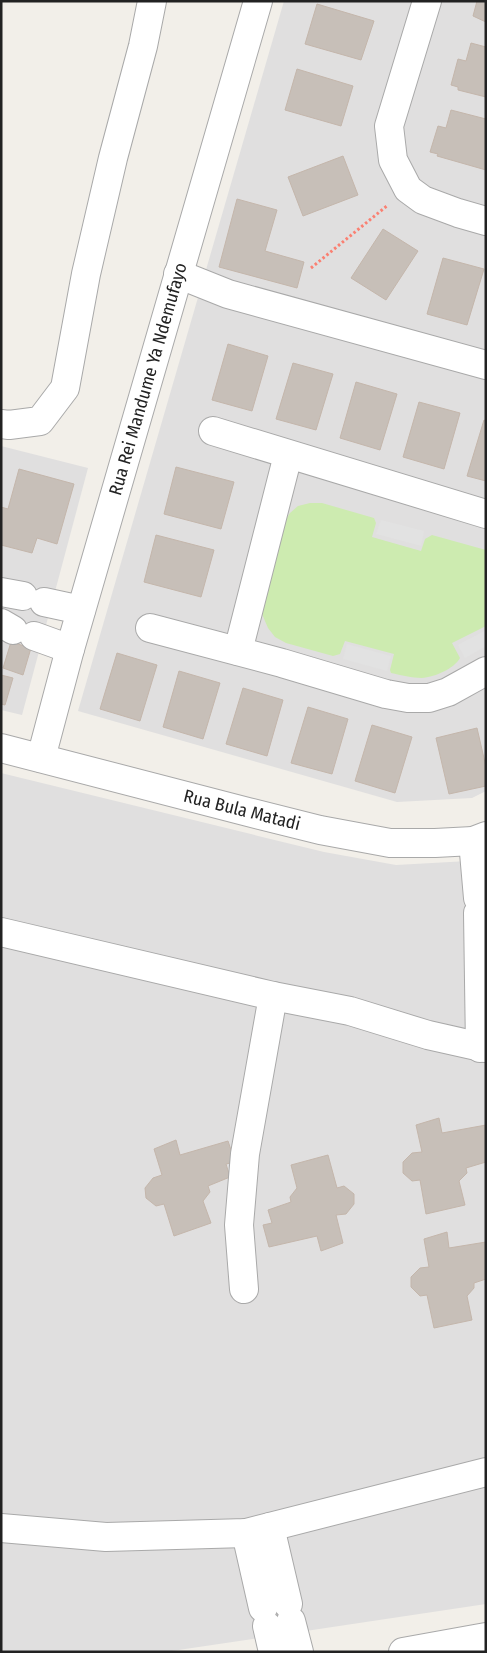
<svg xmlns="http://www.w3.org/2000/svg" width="487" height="1653" font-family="'Fira Sans Condensed',sans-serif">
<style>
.residential{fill:#e0dfdf}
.grass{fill:#cdebb0}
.parking{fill:#e2e2e2}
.building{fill:#c7bfb8;stroke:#c4b6ab}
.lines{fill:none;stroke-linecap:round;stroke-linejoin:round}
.minor-casing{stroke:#a9a9a9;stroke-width:30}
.path{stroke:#fa8072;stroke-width:3;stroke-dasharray:2.5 2.5;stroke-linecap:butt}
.minor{stroke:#fff;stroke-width:28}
.labels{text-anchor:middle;stroke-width:4;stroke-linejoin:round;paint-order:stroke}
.street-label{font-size:18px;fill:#222;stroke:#fff}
</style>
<rect width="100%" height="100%" fill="#f2efe9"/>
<g class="residential">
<polygon points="284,1 486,1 486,791 472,798 397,802 78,711"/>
<polygon points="1,446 88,468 22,715 1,710"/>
<polygon points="1,773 324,852 396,865 468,861 486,853 486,1604 165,1652 1,1652"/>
</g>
<path class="grass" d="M310 503H322L374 518 376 523 372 537 421 551 425 539 432 535 486 550V626L452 643 460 658C454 669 434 677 422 678 412 678 401 675 391 673L390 670 394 654 345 641 340 654 333 656 286 643 275 637 268 628 262 614 261 598 283 524 290 513 298 506Z"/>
<g class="parking">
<polygon points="381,520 424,531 421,546 376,534"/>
<polygon points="486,630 486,646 465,658 458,645"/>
<polygon points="347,644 391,656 387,671 343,659"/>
</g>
<g class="building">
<polygon points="477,1 486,1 486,22 473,16"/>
<polygon points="317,4 374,21 361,60 305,44"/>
<polygon points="471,43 486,47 486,97 458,90 458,87 451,85 458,59 466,61"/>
<polygon points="297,69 353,86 341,126 285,110"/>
<polygon points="451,110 486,119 486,170 437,156 438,154 430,152 438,126 446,128"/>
<polygon points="343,156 358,195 303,216 288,177"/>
<polygon points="237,199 277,210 265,251 304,262 297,288 219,267"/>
<polygon points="383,229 418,251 386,300 351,278"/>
<polygon points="443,258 484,269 467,325 427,314"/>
<polygon points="228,344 268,356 252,411 212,400"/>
<polygon points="293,363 333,374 316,430 276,419"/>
<polygon points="356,382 397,394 380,450 340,438"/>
<polygon points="419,402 460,413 444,469 403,457"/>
<polygon points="484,420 486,421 486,481 467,476"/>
<polygon points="176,467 234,482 221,529 164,514"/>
<polygon points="19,469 74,484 57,544 37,538 32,553 1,545 1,507 8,509"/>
<polygon points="156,535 214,550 201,597 144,582"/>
<polygon points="11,642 31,648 23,675 3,668"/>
<polygon points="117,653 157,665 140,721 100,709"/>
<polygon points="179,671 220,683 203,739 163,727"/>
<polygon points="1,675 13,678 5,705 1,704"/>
<polygon points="243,688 283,700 267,756 226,744"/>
<polygon points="308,707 348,719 332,774 291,763"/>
<polygon points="372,725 412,737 395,793 355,781"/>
<polygon points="477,728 486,767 486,786 449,794 436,738"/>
<polygon points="439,1118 442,1133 486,1125 486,1162 466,1168 467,1173 459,1181 465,1205 426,1214 420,1180 412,1181 403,1173 403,1162 412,1153 422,1152 416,1125"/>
<polygon points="176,1140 180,1155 228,1141 235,1162 226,1164 230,1177 208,1186 210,1192 203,1201 211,1223 174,1236 164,1204 156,1206 146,1198 145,1188 153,1178 162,1175 154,1149"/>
<polygon points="328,1155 337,1188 344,1186 354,1194 354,1204 346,1214 336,1215 343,1243 321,1251 317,1236 269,1247 263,1225 272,1223 268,1210 291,1202 290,1197 297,1188 291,1165"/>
<polygon points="447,1232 449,1248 486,1242 486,1279 474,1283 474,1288 467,1296 472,1320 434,1328 427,1295 420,1296 411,1287 411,1277 420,1268 429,1267 424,1239"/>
</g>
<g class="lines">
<defs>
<g id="minor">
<polyline points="427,1 389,126 393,160 408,189 423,200 458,213 486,221"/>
<polyline points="178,274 228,294 486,365"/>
<polyline points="1,424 9,425 40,421 65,388 86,274 113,158 143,46 152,1"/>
<polyline points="213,431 486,514"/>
<polyline points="1,592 23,596"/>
<polyline points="44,602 81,610"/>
<polyline points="1,623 13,630"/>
<polyline points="150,628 282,663 386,694 408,698 429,698 448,692 486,671"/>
<polyline points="34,636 70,649"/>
<polyline points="238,651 288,455"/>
<polyline points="1,748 248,812 320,830 390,843 435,843 473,841 486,836"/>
<polyline points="41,758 70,649 258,1"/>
<polyline points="473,841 478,898"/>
<polyline points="478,913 480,1048"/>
<polyline points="1,932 273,996 350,1011 428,1035 486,1048"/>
<polyline points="244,1289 239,1225 245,1154 273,996"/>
<polyline points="270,1527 288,1604"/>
<polyline points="1,1528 106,1537 246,1533 486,1472"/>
<polyline points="246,1533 263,1608"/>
<polyline points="291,1621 299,1652"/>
<polyline points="267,1626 273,1652"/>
<polyline points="403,1652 486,1637"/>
</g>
</defs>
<use href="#minor" class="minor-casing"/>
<polyline class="path" points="311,268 388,205"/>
<use href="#minor" class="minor"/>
</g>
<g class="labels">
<g class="street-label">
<text transform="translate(148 379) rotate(-74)" y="6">Rua Rei Mandume Ya Ndemufayo</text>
<text transform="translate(242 810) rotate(14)" y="6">Rua Bula Matadi</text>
</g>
</g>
<rect width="487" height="1653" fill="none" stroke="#222222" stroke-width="5"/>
</svg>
